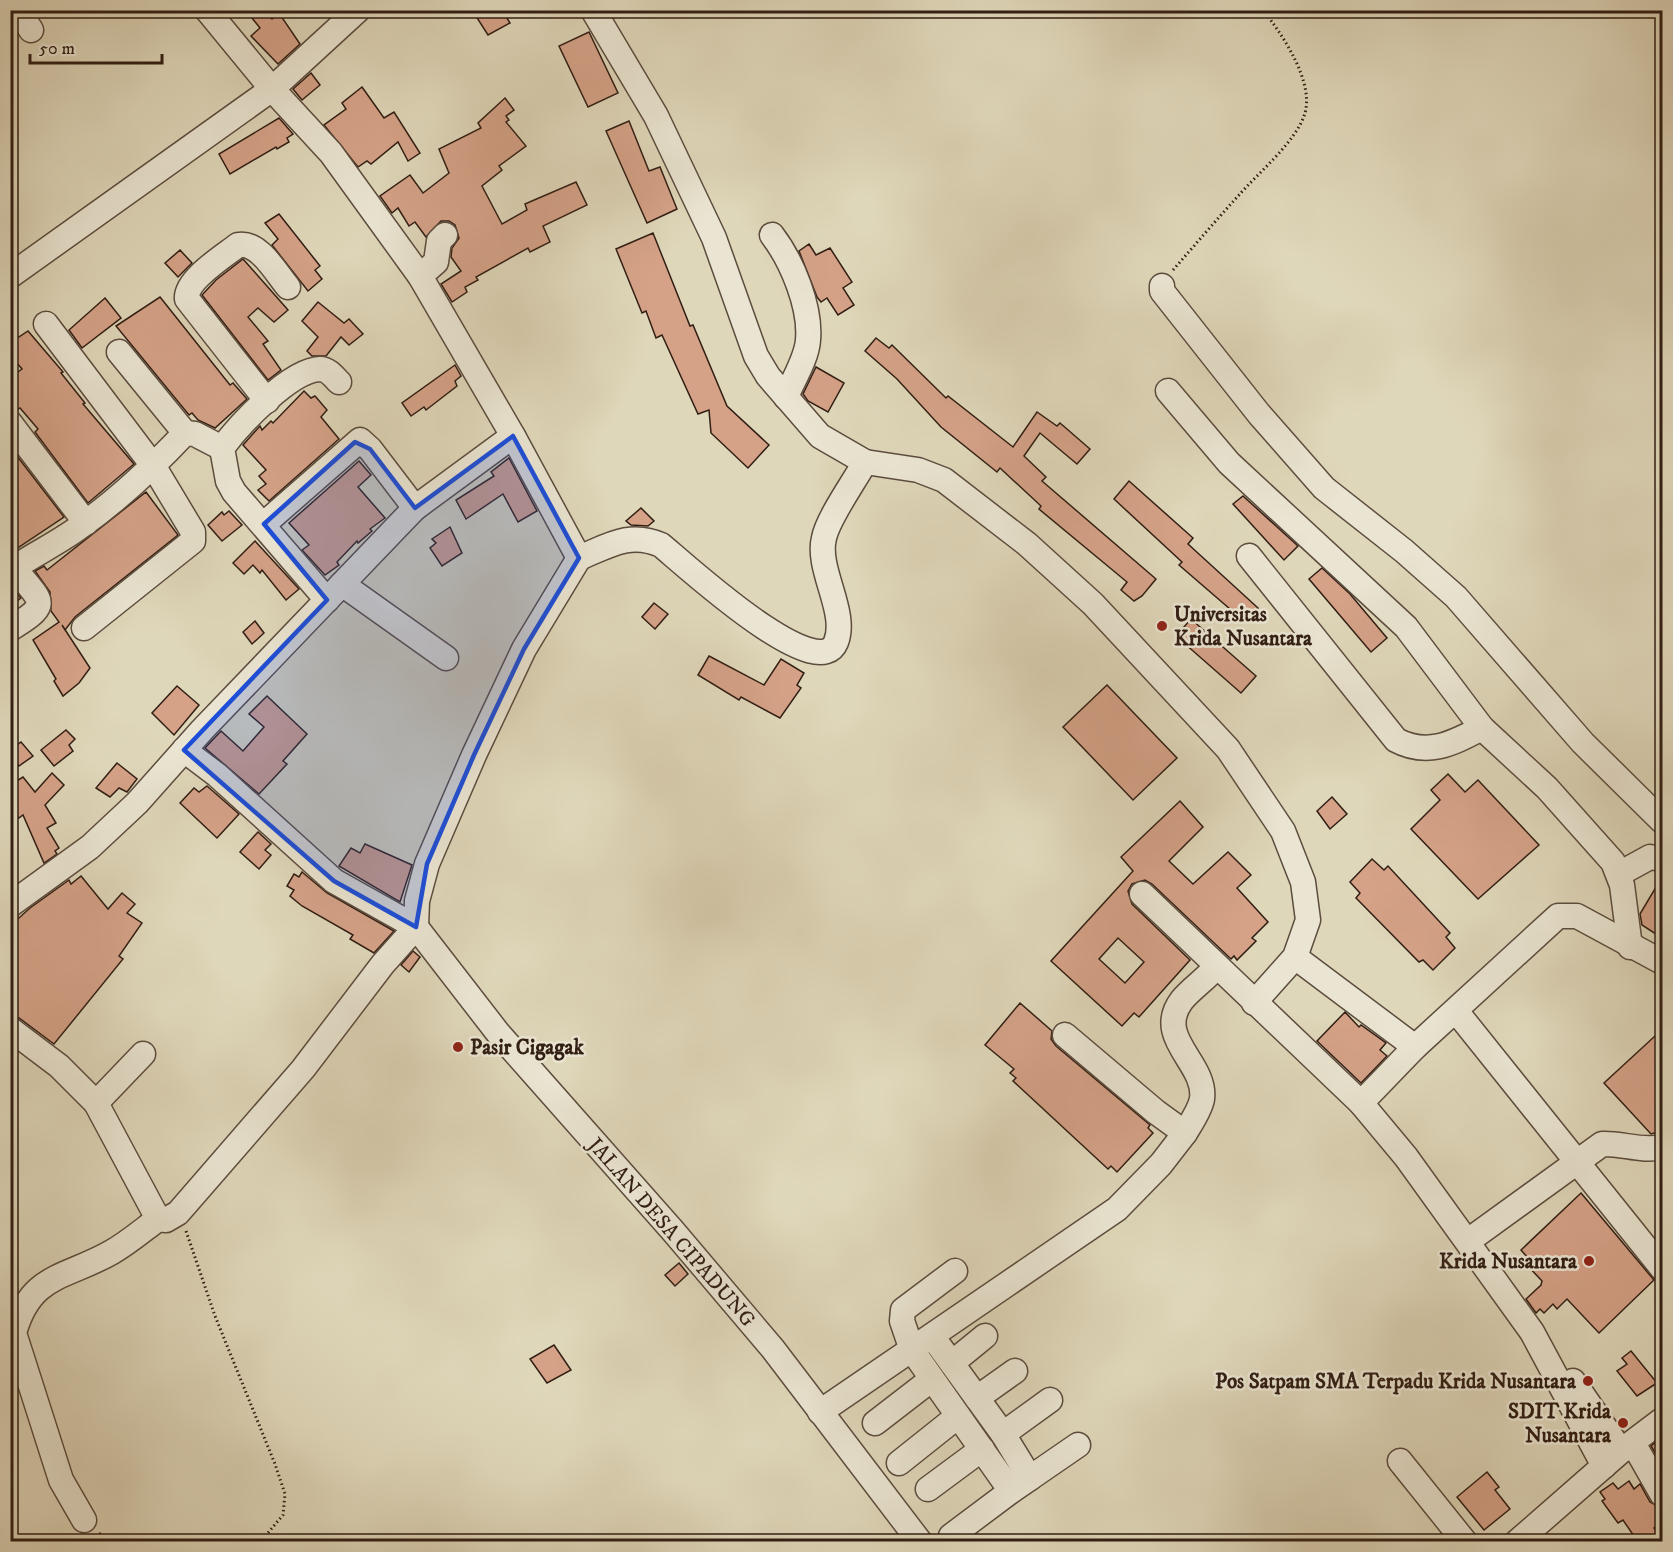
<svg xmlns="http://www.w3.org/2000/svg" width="1673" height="1552" font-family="'IM FELL DW Pica',serif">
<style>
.building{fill:#d5a288;stroke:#311e14;stroke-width:1.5;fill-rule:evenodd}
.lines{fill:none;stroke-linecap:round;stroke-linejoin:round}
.minor-casing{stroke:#5c4c3e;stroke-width:27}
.path{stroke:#311e14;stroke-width:3;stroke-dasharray:1.5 3;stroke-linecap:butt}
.minor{stroke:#eae5d2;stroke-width:24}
.marked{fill:#1d4ed8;fill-opacity:0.2;stroke:#1d4ed8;stroke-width:4.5;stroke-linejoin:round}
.poi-dot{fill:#8f2418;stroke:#eae5d2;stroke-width:2}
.labels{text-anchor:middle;stroke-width:5;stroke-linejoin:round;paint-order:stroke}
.poi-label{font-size:21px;font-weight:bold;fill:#311e14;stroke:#eae5d2;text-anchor:end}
.street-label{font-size:21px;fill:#311e14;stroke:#eae5d2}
</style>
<rect width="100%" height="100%" fill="#dfd7ba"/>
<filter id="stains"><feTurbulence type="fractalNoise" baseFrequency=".00333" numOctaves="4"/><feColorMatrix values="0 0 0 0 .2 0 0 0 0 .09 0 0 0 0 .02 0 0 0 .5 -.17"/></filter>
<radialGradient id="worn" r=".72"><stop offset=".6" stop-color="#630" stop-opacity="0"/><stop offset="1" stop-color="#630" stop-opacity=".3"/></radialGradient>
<g class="building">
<polygon points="262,10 265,10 272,19 279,13 300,44 278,64 251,36 260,28 252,18"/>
<polygon points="472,10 502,10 510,23 488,35"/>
<polygon points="589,32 618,93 588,107 559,46"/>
<polygon points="311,73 320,85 302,100 293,89"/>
<polygon points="362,87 384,118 394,112 420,153 408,161 398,142 371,164 367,161 358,167 324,125 346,109 342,103"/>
<polygon points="505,98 514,110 506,116 509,120 506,122 526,146 499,166 502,170 482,186 502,224 527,210 525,204 576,182 587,205 543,226 550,242 530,252 528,248 476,277 478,280 465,287 467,292 452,302 441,284 461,271 451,257 452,248 459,238 455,225 449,221 441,221 426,237 415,222 409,226 398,208 392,213 380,196 410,175 423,193 449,173 439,149 481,128 478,123"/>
<polygon points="279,118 293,134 287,138 289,142 277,149 276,147 230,174 219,154"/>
<polygon points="629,121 649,171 660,167 677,209 647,223 606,131"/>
<polygon points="279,214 320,266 315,270 322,279 308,291 272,245 278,239 265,223"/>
<polygon points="653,233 690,326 693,325 727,406 769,445 748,468 711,433 709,410 698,414 662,335 656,338 646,311 642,313 616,249"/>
<polygon points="809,244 816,255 830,248 852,282 843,288 854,305 838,315 827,298 821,302 817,297 799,251"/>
<polygon points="180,250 192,263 178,277 165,263"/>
<polygon points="243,259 288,310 274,322 258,308 248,317 268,341 263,344 281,370 268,380 202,295 216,280"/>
<polygon points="160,297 230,385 233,383 247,399 215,428 198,420 192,413 189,415 116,326"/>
<polygon points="105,298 121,318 82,348 69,330"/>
<polygon points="318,302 344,323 349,319 363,334 349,345 341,337 326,356 312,356 307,351 318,337 302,321"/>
<polygon points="28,331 63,372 61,373 85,403 83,404 134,464 88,503 35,432 38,429 20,408 16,410 10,409 10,391 16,386 10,378 22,369 10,355 10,343"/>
<polygon points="876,338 889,348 892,345 946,398 948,396 1013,447 1037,412 1057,426 1060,423 1090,449 1077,464 1040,433 1024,456 1046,477 1042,481 1156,579 1142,596 1134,601 1121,590 1127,582 1039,509 1041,506 1000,468 997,472 941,427 897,379 865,351"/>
<polygon points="455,365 461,376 455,381 457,386 426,410 424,407 411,416 402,403"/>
<polygon points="816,367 844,383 828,412 808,401 803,394"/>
<polygon points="304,391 311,398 315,396 327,410 321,417 339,439 269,501 258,490 266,484 259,476 266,470 243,445 260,426 262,430 271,421 273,423"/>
<polygon points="10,447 64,517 10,553"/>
<polygon points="509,458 537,511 518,522 503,494 466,519 456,500 494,476 491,472"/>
<polygon points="359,461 371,475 358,487 385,518 370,529 372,531 358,543 357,541 337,562 339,565 325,575 302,550 309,545 289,523"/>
<polygon points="1129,481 1193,538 1188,544 1258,608 1245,622 1179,565 1182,562 1114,499"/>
<polygon points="146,492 178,535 75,617 65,630 62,625 90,668 79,683 63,696 54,681 56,679 33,640 59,622 51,611 50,592 35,571 44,566 47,570"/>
<polygon points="1243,496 1298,546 1284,560 1233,504"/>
<polygon points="641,508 654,521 648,526 631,525 626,521"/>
<polygon points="229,511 242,525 222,541 208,525 222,512 224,515"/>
<polygon points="450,527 462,553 442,566 430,548 436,543 432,539"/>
<polygon points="255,541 299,589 286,600 262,570 260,573 253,565 244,574 233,563"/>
<polygon points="1322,568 1350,594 1387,638 1371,652 1309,579"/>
<polygon points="10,586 21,598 10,607"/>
<polygon points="654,603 668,614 655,629 642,617"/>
<polygon points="1191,619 1256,676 1241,693 1176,636"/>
<polygon points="255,621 264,633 252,644 243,632"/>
<polygon points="709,656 764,685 781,659 804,673 797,685 801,688 780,718 741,697 739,700 698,675"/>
<polygon points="1107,685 1177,758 1133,800 1063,727"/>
<polygon points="177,686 199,705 174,735 152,713"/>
<polygon points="267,696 307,734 283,761 287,764 259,794 205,748 221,731 243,751 264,727 249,714"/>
<polygon points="66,730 75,739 69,745 73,751 54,766 41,750"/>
<polygon points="21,742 33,756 19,766 10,756 10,750"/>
<polygon points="117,763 137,779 127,792 119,788 110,797 96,788"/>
<polygon points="52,773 64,785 45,805 56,823 47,828 59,848 55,851 57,854 44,863 23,815 19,818 10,808 10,785 23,777 35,792"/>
<polygon points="1448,774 1465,792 1478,780 1539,845 1478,899 1411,829 1440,800 1431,790"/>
<polygon points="207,786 239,814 217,838 180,803 194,788 199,792"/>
<polygon points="1332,797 1347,814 1330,829 1317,811"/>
<path d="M1180 801 1203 827 1169 861 1193 884 1228 852 1251 875 1237 888 1268 922 1252 938 1256 941 1237 960 1234 956 1231 959 1152 884 1145 880 1132 884 1128 891 1132 904 1190 960 1139 1017 1134 1013 1122 1026 1051 961 1133 871 1121 857ZM1118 938 1144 962 1125 983 1099 959Z"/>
<polygon points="258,832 271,844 265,850 271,855 259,869 240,852"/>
<polygon points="365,844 412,865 400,902 339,866 351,848 360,853"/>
<polygon points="1372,859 1384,870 1388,866 1450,933 1446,937 1455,948 1433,970 1423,960 1419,962 1356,898 1360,893 1350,882"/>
<polygon points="302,872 327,893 394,931 374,953 350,939 353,935 302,906 290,896 294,890 287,886 294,874 299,877"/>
<polygon points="81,876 108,909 122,893 135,904 127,913 142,923 119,956 123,959 54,1044 19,1018 10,1015 10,926 30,908 69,880 71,884"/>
<polygon points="1662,877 1662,938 1642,925 1640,914"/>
<polygon points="413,951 420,957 409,972 401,965"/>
<polygon points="1020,1003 1052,1031 1051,1039 1056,1046 1150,1125 1148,1128 1153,1133 1117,1172 1111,1166 1108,1169 1013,1081 1016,1078 1010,1073 1014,1069 985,1045"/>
<polygon points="1345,1012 1359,1027 1361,1025 1386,1043 1380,1050 1387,1056 1361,1083 1317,1041"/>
<polygon points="1655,1036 1662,1044 1662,1131 1651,1134 1604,1083"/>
<polygon points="1581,1193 1654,1280 1599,1333 1567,1299 1557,1309 1553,1304 1544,1313 1540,1309 1536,1313 1526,1299 1541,1285 1542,1281 1525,1263 1529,1259 1521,1250"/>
<polygon points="679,1263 688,1274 675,1286 665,1275"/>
<polygon points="554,1345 571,1370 547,1383 530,1359"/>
<polygon points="1631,1351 1657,1383 1637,1396 1617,1371 1627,1364 1622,1358"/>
<polygon points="1662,1437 1662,1450 1657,1456 1651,1446"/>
<polygon points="1487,1472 1499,1487 1495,1490 1510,1509 1484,1530 1457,1497"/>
<polygon points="1629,1481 1634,1489 1640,1484 1650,1502 1662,1508 1662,1522 1654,1528 1662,1542 1638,1542 1623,1520 1618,1523 1602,1501 1605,1499 1600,1492 1613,1483 1618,1489"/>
</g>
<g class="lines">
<defs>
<g id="minor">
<polyline points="18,10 31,30"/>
<path d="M772 235C792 261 811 307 808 340 807 358 793 380 786 397"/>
<polyline points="10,276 272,89 358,10"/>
<polyline points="420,276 436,262 439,241 445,235"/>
<polyline points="1162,286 1162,291 1259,414 1324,488 1404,551 1456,597 1583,743 1662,821"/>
<polyline points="46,324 154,467 193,532 193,541 84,628"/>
<polyline points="119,352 185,433"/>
<polyline points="1168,391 1229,463 1406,627 1482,728 1547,788 1613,862 1622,885 1630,947"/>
<path d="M267 401 187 299C185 280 224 256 238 245 259 241 276 273 288 287"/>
<polyline points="10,423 86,523"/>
<polyline points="865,462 918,470 944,480 1027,544 1093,604 1228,749 1283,831 1303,882 1308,920 1295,957 1254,1003"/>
<polyline points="264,524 360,440 370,449 415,508"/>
<path d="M1249 556 1396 740C1428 757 1453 743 1482 728"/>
<path d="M579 558C608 546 630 531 661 545 682 562 818 688 836 642 848 612 816 569 824 538 828 518 854 482 865 462L820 436 768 376 756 356 714 238 656 116 593 10"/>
<polyline points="342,584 446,658"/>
<path d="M327 600 234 492 228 481 222 448C239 425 290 370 320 369 328 369 334 377 339 382"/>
<path d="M10 629C52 603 43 604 14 568 36 553 60 542 81 526 119 499 153 467 185 433L195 434 222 448"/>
<polyline points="184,750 217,775 334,881 416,927 498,1033 673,1231 773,1349 920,1542"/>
<polyline points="1619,874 1650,857 1662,859"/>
<polyline points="1142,894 1361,1103 1406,1157 1532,1332 1604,1466"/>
<polyline points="10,905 90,847 137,803 202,730 415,508 513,436"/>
<polyline points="1295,957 1415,1047"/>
<polyline points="1456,1011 1662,1268"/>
<polyline points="10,1029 59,1066 96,1103 158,1219 166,1220 178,1213 303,1069 383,964 416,927 417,901 427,864 474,755 524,649 579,558 513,436 420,276 331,153 272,89 207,10"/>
<path d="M1065 1035 1156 1112 1185 1133C1191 1123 1200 1110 1202 1099 1207 1063 1153 1038 1182 1000 1192 988 1206 979 1216 967"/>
<polyline points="96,1103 143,1054"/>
<polyline points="1361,1103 1415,1047 1558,916 1577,916 1662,962"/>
<path d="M1468 1241 1602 1144C1622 1143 1642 1152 1662 1147"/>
<polyline points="932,1336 1003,1434 1030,1478 1011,1491 912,1350 902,1321 903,1310 955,1271"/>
<polyline points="952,1363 985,1336"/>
<polyline points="1573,1381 1621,1451"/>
<polyline points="977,1398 1015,1371"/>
<polyline points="820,1412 1117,1209 1161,1164 1185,1133"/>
<polyline points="875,1423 932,1379"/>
<polyline points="1003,1434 1050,1400"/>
<polyline points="1633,1443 1662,1494"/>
<polyline points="1400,1461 1465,1542"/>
<polyline points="899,1463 958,1416"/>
<polyline points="1030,1478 1078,1445"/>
<polyline points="928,1489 982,1449"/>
<path d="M84 1520 61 1480 14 1333C31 1273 65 1279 112 1252 128 1243 143 1230 158 1219"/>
<polyline points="951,1536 1011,1491"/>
<polyline points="1517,1542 1621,1451 1662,1420"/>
</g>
</defs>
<use href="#minor" class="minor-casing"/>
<g class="path">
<path d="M1173 270C1195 245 1217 219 1239 195 1258 173 1297 141 1305 113 1314 81 1282 34 1263 10"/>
<polyline points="186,1231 215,1316 275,1464 285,1494 283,1515 267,1534 267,1542"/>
<polyline points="99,1533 109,1542"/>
</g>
<use href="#minor" class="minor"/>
</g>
<path class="marked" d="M513 436 579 558 524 649 474 755 427 864 416 927 334 881 184 750 327 600 264 524 355 442 370 449 415 508Z"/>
<g class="poi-dot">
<circle cx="1162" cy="626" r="6"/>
<circle cx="458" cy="1047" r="6"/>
<circle cx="1589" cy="1261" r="6"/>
<circle cx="1588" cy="1381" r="6"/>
<circle cx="1623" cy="1423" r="6"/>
</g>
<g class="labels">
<g class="poi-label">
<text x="1174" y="621" text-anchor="start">Universitas<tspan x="1174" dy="24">Krida Nusantara</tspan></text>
<text x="470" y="1054" text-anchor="start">Pasir Cigagak</text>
<text x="1577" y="1268">Krida Nusantara</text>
<text x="1576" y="1388">Pos Satpam SMA Terpadu Krida Nusantara</text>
<text x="1611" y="1418">SDIT Krida<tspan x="1611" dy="24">Nusantara</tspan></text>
</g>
<g class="street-label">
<text transform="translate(672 1232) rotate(49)" y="7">JALAN DESA CIPADUNG</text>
</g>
</g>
<rect width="1673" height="1552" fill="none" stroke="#dfd7ba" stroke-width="36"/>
<rect x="12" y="12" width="1649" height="1528" fill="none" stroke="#311e14" stroke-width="3"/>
<rect x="18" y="18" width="1637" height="1516" fill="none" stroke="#311e14" stroke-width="1.5"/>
<path d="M30 54v9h132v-9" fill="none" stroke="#311e14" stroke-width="3"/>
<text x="39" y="54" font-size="18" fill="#311e14" stroke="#eae5d2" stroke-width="4.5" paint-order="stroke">50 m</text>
<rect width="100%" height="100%" filter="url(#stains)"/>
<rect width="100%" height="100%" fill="url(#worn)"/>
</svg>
